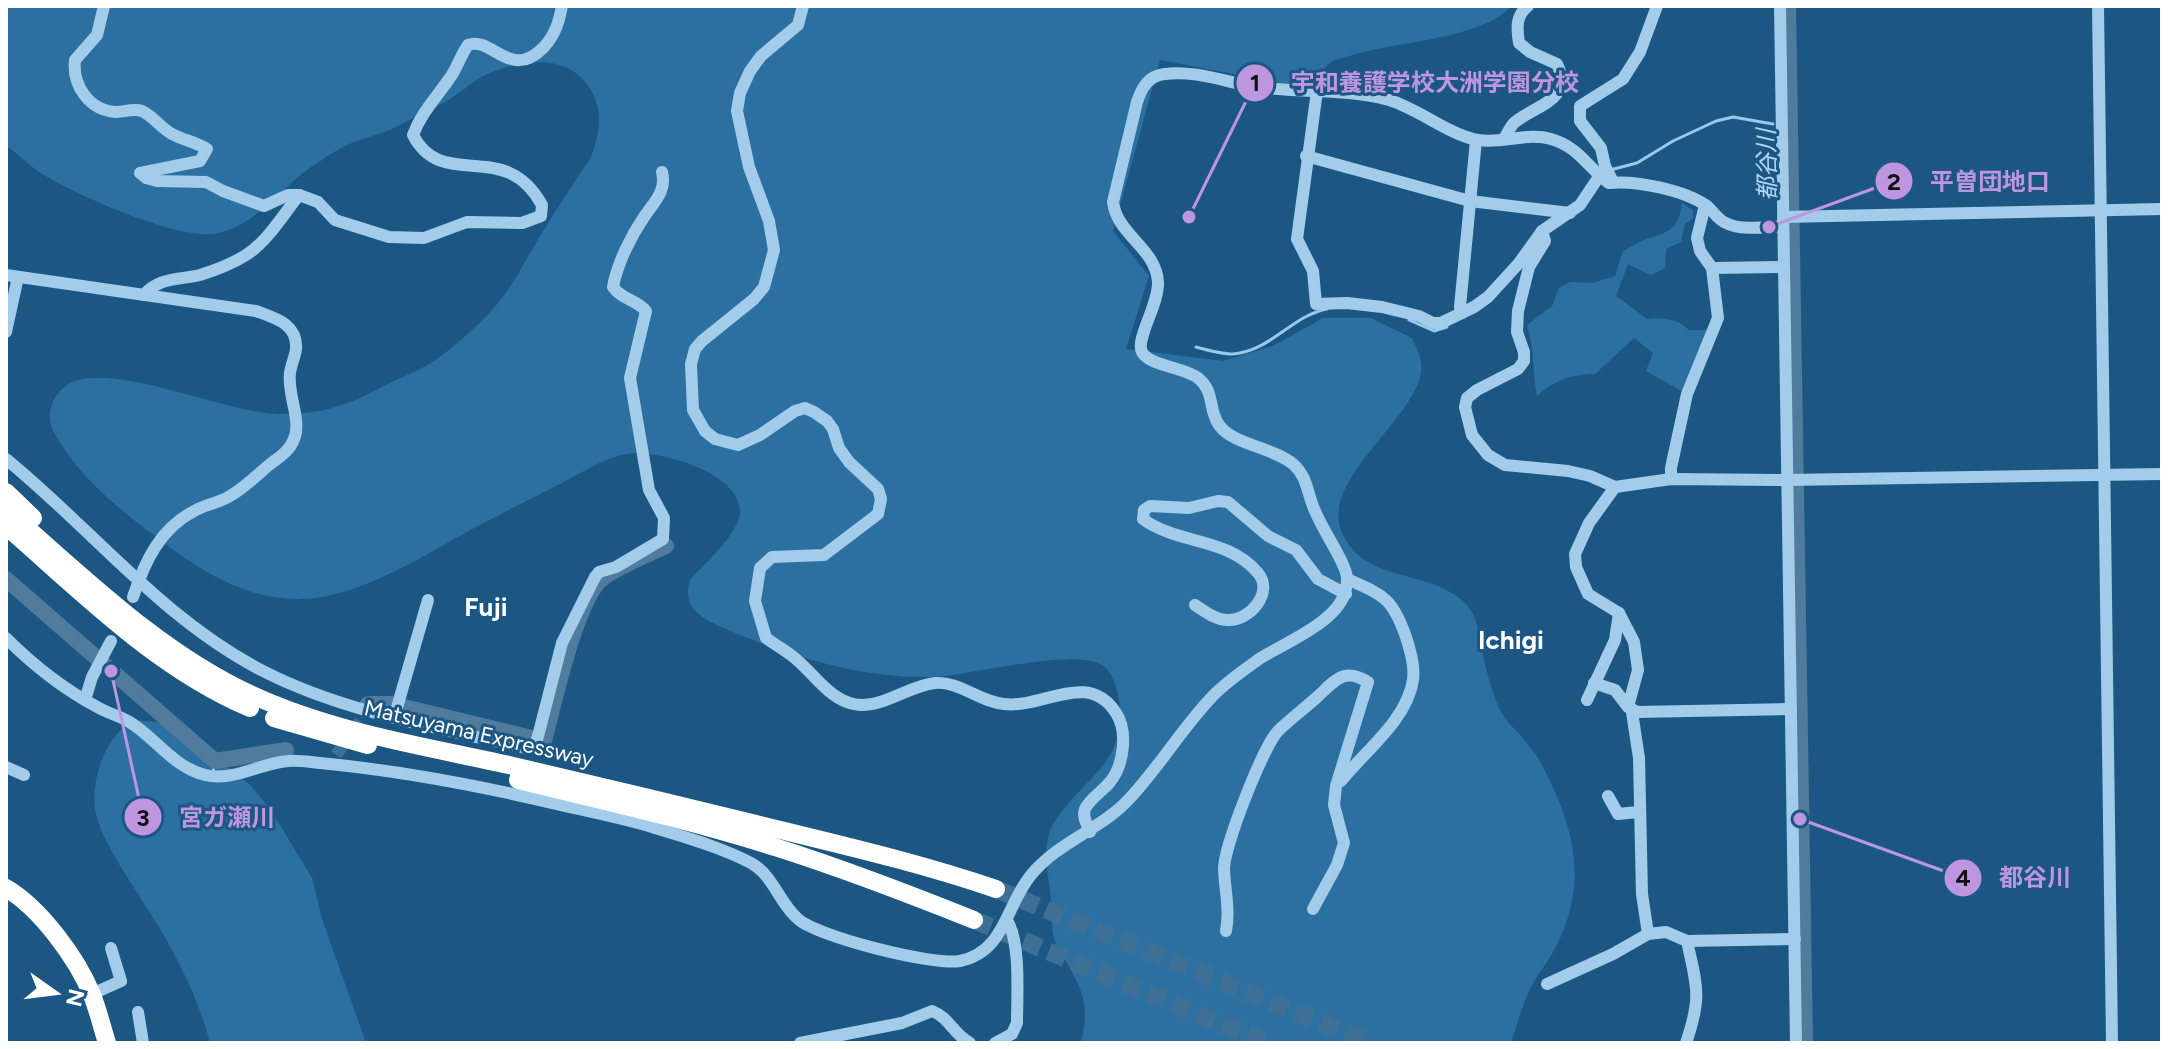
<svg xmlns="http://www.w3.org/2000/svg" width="2168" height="1049" font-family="Figtree,'Noto Sans JP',sans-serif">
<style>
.green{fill:#2c70a1}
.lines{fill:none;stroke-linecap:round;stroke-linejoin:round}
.stream{stroke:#96c9ec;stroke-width:3}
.river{stroke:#517b9c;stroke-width:16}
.minor-tunnel{stroke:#3e7096;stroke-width:12;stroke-dasharray:12 6;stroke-linecap:butt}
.highway-tunnel{stroke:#3e7096;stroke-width:18;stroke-dasharray:18 9;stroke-linecap:butt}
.minor{stroke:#a3ccea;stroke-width:12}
.highway{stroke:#fff;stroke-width:18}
.labels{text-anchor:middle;stroke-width:6;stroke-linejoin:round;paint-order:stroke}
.street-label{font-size:22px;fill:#fff;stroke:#1c5784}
.water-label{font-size:24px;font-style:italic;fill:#aed6f2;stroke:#1c5784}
.quarter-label{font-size:26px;font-weight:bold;fill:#fff;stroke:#1c5784}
.leader{fill:none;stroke:#bd96df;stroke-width:3}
.callout-dot{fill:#bd96df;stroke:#1c5784;stroke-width:3}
.mark-label{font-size:24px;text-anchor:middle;font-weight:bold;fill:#111}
.callout-label{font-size:24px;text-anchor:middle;font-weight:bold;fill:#bd96df;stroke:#1c5784;stroke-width:6;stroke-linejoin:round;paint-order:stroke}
</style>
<rect width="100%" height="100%" fill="#1c5784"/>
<g class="green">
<path d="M6 6H1511C1484 39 1393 42 1353 55 1346 57 1335 59 1330 63 1321 70 1317 80 1313 89L1160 60 1113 231 1149 276 1126 349 1223 361 1273 346 1323 318H1371L1412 338C1417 349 1423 360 1421 373 1412 421 1322 480 1341 530 1362 584 1426 568 1463 601 1481 617 1480 646 1486 668 1489 681 1494 696 1499 708 1506 723 1520 733 1529 746 1537 755 1543 766 1548 777 1577 836 1587 889 1554 950 1547 964 1535 977 1529 991 1521 1008 1517 1026 1511 1043H1081C1089 1008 1085 994 1067 963 1064 956 1058 949 1055 942 1051 929 1052 913 1051 900 1049 876 1043 858 1049 834 1052 823 1061 812 1068 804 1099 767 1121 760 1120 707 1119 694 1115 678 1106 668 1089 649 1012 666 988 669 968 672 947 677 928 677 859 678 790 656 728 630 705 620 681 610 690 580 704 563 741 533 740 510 739 471 651 446 620 455 600 461 581 473 562 483 524 502 486 521 449 542 335 607 277 628 164 543 124 513 76 476 53 430 48 420 49 410 54 400 59 390 68 383 78 380 121 368 217 407 266 413 281 415 298 414 313 412 341 408 363 397 388 384 402 377 417 371 431 363 445 355 480 324 491 311 511 290 524 263 539 238 556 210 573 184 591 157 600 132 604 111 589 87 567 52 519 60 485 75 471 82 459 94 445 102 429 111 412 118 396 127 380 135 361 138 345 146 335 151 324 158 314 165 281 186 252 232 209 234 169 236 74 194 39 172 27 164 18 153 6 146Z"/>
<path d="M1682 203 1693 210V218L1685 224 1681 242 1666 249 1665 268 1651 275 1628 264 1616 296 1647 319C1665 318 1676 318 1689 330H1713L1687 394 1646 371 1653 353 1634 338 1595 374C1572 374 1555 380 1537 396 1532 370 1535 352 1527 325L1552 306 1559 288 1570 282 1592 283 1615 276 1623 251C1631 247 1639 241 1647 239 1671 231 1678 230 1682 203Z"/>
<path d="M135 720 165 723 191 737 250 785 269 807 312 878 322 919 366 1043H210C198 997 177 956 152 916 136 889 99 839 95 809 91 777 106 734 135 720Z"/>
</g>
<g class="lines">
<g class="stream">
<polyline points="1610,170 1637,163 1673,141 1716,121 1733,117 1773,124"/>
<polyline points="1409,320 1434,331 1447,327"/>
<path d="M1196 347C1207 350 1221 354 1233 354 1271 351 1291 316 1327 309"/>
<polyline points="213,772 215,761"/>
</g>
<g class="river">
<polyline points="1788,6 1805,1043"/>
<polyline points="6,579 215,761 286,750"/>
<polyline points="368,704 392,704"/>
<path d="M404 707 544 741C553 707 577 595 604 577 619 567 648 554 666 546"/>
</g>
<polyline class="minor-tunnel" points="336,755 360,721"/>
<g class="highway-tunnel">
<polyline points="996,889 1371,1043"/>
<polyline points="974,920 1267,1043"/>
</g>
<g class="minor">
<path d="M104 6 97 35 75 60C72 85 89 111 117 112 125 112 133 108 142 111 153 116 161 128 172 134 183 140 196 142 207 149L200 161 140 173 146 178 157 181 206 182 223 191 264 206 288 195H299L318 202 335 220 389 237 424 238 467 222 522 223 541 216 542 205C504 136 443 193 413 135 421 113 436 98 449 79 457 69 460 56 468 45 493 36 510 82 544 47 555 35 559 22 562 6"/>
<path d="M803 6 798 25 761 56 750 71 740 93 737 111 749 167 769 221 774 250 764 287 754 299 702 341 695 349 691 364 693 410 705 431 715 439 738 445 760 435 795 411 805 408 814 412 827 421 833 429 839 448 849 462 878 489 881 499 878 514 824 555 772 557 760 568 755 601 766 638C774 644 783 649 791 655 810 669 825 694 847 702 877 714 905 686 935 683 959 681 980 702 1004 704 1043 709 1088 669 1116 713 1128 731 1124 765 1110 782 1103 791 1090 798 1085 809 1082 817 1087 824 1090 832"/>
<polyline points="1780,6 1796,1043"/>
<polyline points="2098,6 2112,1043"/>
<polyline points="1317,91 1297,239 1313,271 1316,304 1347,303 1382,307 1419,316 1433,323 1441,323 1474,307 1488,297 1519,263 1542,231 1580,205 1600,175"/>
<path d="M1504 139C1507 134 1510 127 1514 123 1534 105 1575 101 1557 64L1530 52 1519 43C1517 29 1515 16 1528 6"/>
<polyline points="1306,156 1470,201 1570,213"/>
<polyline points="1612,180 1605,166 1601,148 1580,121 1580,106 1623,79 1640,52 1657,6"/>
<polyline points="1783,217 2162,209"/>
<polyline points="1542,231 1545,241 1529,267 1518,311 1517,332 1524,352 1524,361 1518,369 1477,390 1467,398 1465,407 1472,435 1488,455 1505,465 1568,471 1590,476 1615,487 1671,479 1787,480 2162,474"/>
<polyline points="1712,268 1784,267"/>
<path d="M6 275 256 311C275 318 298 324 296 349 295 357 291 365 290 373 287 394 302 421 294 439 290 451 278 458 269 465 256 476 244 488 230 496 219 503 207 504 196 510 160 528 145 561 133 597"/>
<path d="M144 295C158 277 180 280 200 275 216 270 232 264 246 255 267 242 283 215 299 195"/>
<polyline points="1462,313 1460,307 1476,140"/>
<polyline points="6,332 18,277"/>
<path d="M6 459C92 529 163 620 263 671 345 713 441 728 530 749L537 740 562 643 595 577 599 572 616 567 663 539 664 518 649 490 630 378 646 311C637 300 621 299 613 287 617 264 631 236 644 217 654 202 667 191 662 172"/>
<polyline points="1671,479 1671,468 1687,394 1718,318 1712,268 1700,251 1697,238 1705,205"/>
<polyline points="1615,487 1589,523 1575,554 1576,567 1588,594 1619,613 1634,642 1638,670 1628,707"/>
<path d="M1195 605C1205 612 1216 620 1228 620 1250 621 1274 592 1258 573 1228 537 1178 545 1143 519L1144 510 1150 506 1189 508 1218 501 1228 502 1268 536 1296 550 1318 579 1346 594"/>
<path d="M6 638C33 665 65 690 99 708 108 713 119 716 128 721 155 737 173 767 205 775 232 782 261 763 288 761 298 760 310 762 320 763 404 771 487 787 569 807 597 813 625 819 652 827 684 837 721 847 751 863 774 876 779 903 798 919 818 937 934 966 960 961 1005 952 1006 905 1031 875 1059 841 1101 830 1130 798 1159 767 1181 730 1210 699 1223 684 1243 671 1259 659 1286 642 1341 621 1346 588 1348 579 1347 574 1344 567 1336 548 1323 530 1315 511 1307 494 1308 477 1293 464 1273 447 1233 445 1219 425 1208 410 1215 391 1198 378 1184 367 1149 366 1142 352 1135 339 1159 305 1158 282 1156 248 1117 235 1113 202L1137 102C1142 87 1148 76 1165 74 1196 70 1225 82 1255 87 1299 93 1346 88 1389 100 1419 109 1449 135 1478 140 1503 144 1527 132 1551 139 1579 147 1588 168 1609 183 1636 180 1684 190 1707 206 1713 211 1718 220 1726 223 1741 231 1766 227 1783 226"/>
<polyline points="1594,683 1615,690 1628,707 1637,712 1791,709"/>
<polyline points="85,700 92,677 111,641"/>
<polyline points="1587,700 1615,640 1619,613"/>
<polyline points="1632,712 1639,758 1642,894 1648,934"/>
<polyline points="394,718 428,600"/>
<polyline points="6,767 24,775"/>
<path d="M1341 781C1365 751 1407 720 1413 680 1415 666 1410 650 1406 637 1392 597 1383 595 1347 579"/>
<polyline points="1608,796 1618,814 1638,812"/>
<path d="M1226 931C1230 909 1225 891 1224 869 1224 846 1263 747 1278 731 1290 719 1304 709 1316 698 1334 682 1343 666 1368 682L1336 786 1334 805 1344 843 1337 865 1313 909"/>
<polyline points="1547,984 1613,954 1648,934 1666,932 1687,941 1795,939"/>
<polyline points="92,994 121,981 111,948"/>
<polyline points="138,1012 143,1043"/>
<path d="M800 1043 902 1023 932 1011C950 1018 952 1033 970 1043"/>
<path d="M995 1043 1012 1034 1017 1023C1017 995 1021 944 1007 920"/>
<path d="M1686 1043C1702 996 1697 987 1687 941"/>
</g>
<g class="highway">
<polyline points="6,492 33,518"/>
<path d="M6 510C83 576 158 652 252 695 332 732 423 746 509 765 591 784 674 804 756 824 837 844 917 862 996 889"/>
<path d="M6 526C82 592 156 668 250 708"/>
<polyline points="274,718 368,745"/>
<path d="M518 780C605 801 693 821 778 848 844 869 909 894 974 920"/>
<path d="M6 888C40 908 77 958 92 995 98 1010 102 1027 107 1043"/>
</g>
</g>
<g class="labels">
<g class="street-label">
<text transform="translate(479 733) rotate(13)" y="8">Matsuyama Expressway</text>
</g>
<g class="water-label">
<text transform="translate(1767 165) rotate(-91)" y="8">都谷川</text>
</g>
<g class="quarter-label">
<text x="486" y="616">Fuji</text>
<text x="1511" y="649">Ichigi</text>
</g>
</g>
<path class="leader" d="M1189 217L1255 83M1769 227L1894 181M111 671L143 817M1800 819L1963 878"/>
<g class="callout-dot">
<circle cx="1189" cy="217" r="8"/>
<circle cx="1769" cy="227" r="8"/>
<circle cx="111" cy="671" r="8"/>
<circle cx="1800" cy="819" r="8"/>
<circle cx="1255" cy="83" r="20"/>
<circle cx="1894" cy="181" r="20"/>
<circle cx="143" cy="817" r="20"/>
<circle cx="1963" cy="878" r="20"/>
</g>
<g class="mark-label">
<text x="1255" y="91">1</text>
<text x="1894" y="190">2</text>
<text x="143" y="826">3</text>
<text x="1963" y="886">4</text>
</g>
<g class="callout-label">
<text x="1435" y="91">宇和養護学校大洲学園分校</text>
<text x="1990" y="190">平曽団地口</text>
<text x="227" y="826">宮ガ瀬川</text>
<text x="2035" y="886">都谷川</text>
</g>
<rect width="2168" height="1049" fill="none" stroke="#ffffff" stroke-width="16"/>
<g transform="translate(56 993) rotate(104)" stroke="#1c5784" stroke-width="6" paint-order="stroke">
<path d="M0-6L14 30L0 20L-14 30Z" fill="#ffffff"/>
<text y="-12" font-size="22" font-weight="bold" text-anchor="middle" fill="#ffffff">N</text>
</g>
</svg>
